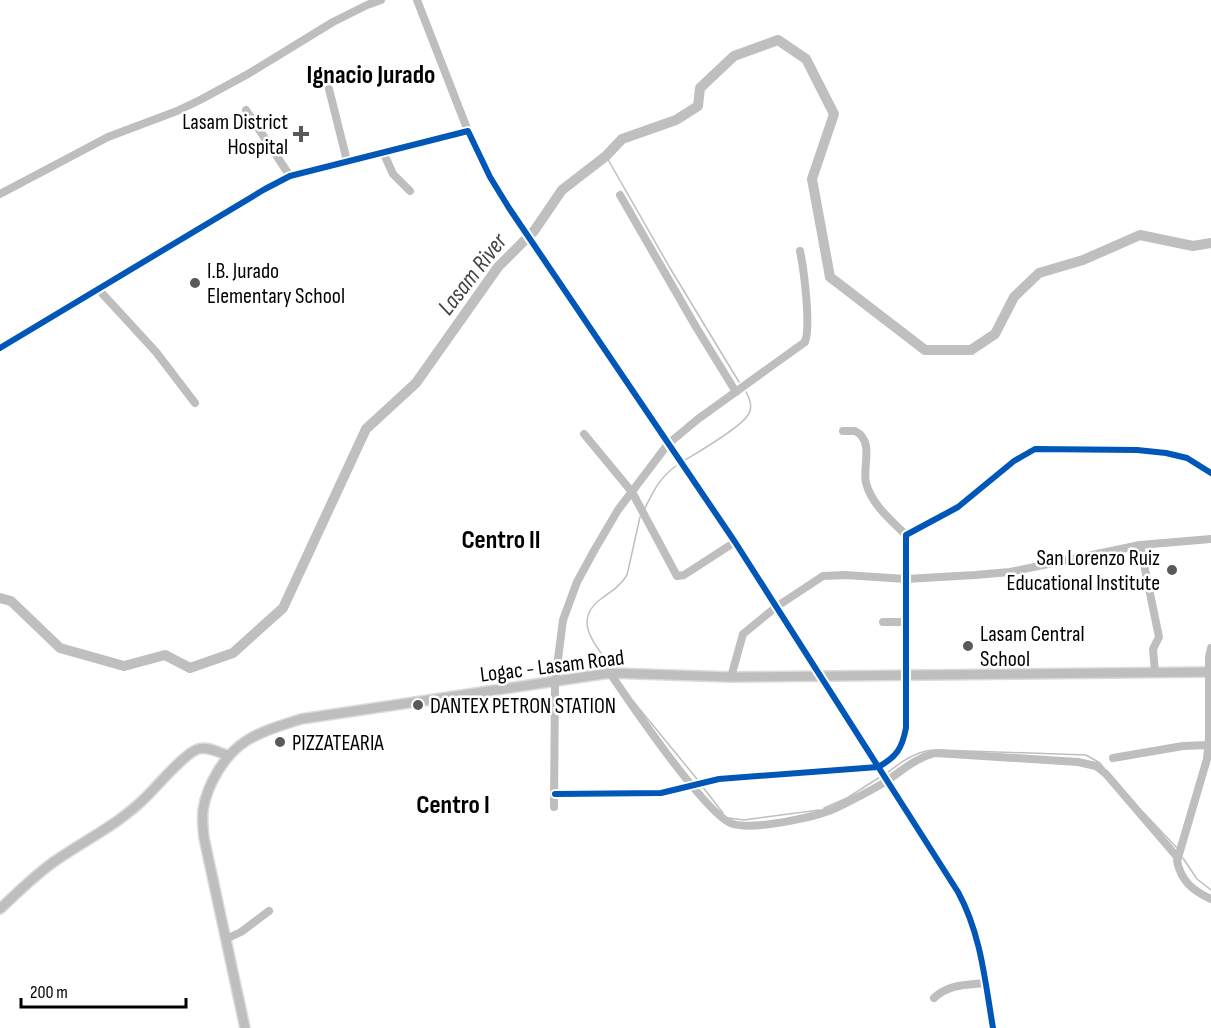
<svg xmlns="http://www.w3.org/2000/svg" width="1211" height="1028" font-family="'Sofia Sans Condensed',sans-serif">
  <rect width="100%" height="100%" fill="#fff"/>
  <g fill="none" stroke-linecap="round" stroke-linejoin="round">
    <g stroke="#bfbfbf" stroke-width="1.5">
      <path d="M606,156L670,268L739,382"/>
      <path d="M685,460C700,451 740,428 748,415C753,408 750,399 746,392"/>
      <path d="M645,508C653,492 660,477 676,466"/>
      <path d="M611,667C595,643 571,621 602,598C612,591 621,585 627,575L640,517"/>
      <path d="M633,701L697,779"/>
      <path d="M939,750L1086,755L1100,763L1104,768"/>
      <path d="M887,773C900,763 914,752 932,750"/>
      <path d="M702,786L723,813"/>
      <path d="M824,808L847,798L880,777"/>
      <path d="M1143,812L1177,848"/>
      <path d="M729,818L744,820L819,810"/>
      <path d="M1183,858L1197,879L1211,890"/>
    </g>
    <path stroke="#bfbfbf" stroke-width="10" d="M0,598L11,601L60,648L124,666L165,655L190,668L233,653L283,608L366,429L416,383L498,267L534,231L562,190L606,156L622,139L676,120L698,106L700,88L734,56L778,40L806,59L834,114L812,179L830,277L925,350H971L995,334L1014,297L1039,273L1083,260L1140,235L1193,246L1211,243"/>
    <defs>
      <g id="major">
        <path d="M0,909C18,892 35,875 55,861C87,839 121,823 148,795C159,784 185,753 198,749C208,746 220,753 229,756"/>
        <path d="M245,1028L204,838C203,829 202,819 203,810C207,785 224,755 246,741C263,730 283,725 301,719L610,673L731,677L1211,672"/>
      </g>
    </defs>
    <use href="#major" stroke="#dbdbdb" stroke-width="12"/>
    <g stroke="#bebebe" stroke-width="8">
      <path d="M417,0L468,131"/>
      <path d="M329,89L347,161"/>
      <path d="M246,110L290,176"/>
      <path d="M383,152L393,174L410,191"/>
      <path d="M0,194L108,137L177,111L200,100L248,74L333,22L367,5L381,0"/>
      <path d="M620,195L696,327L736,392"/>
      <path d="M99,290L156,352L195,403"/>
      <path d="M0,348L265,189L290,176L468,131L490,177L509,208L735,542L958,892C981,934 985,981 993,1028"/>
      <path d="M843,431H855C875,441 862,467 866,483C872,505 891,520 906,535"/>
      <path d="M584,434L632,492L677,576L684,575L735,542"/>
      <path d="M1140,545L1159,637L1153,649L1155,673"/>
      <path d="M883,622H906"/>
      <path d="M1211,648L1209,657V739L1207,759L1177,861C1181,881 1193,891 1211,899"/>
      <path d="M610,673C629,701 707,817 733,824C755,830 820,817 840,806C856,798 873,790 888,780C904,769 916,758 935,753L1078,762L1096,766L1106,774L1178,858"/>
      <path d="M731,677L743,634L776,607L823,576L845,575L906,579L975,575L1010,572L1140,545L1211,539"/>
      <path d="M1113,758L1183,746L1209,745"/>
      <path d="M555,794L661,793L719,779L878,767C897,757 902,748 906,728V535L958,507L1014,461L1035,449L1137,450L1166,453L1187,458L1211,473"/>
      <path d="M554,807L555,682L563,620L577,582L595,549L618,510L668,444L698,419L805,342C811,326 804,270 800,251"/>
      <path d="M226,939L241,932L269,911"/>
      <path d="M934,998C949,984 967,985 986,983"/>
    </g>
    <use href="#major" stroke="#bebebe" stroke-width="9"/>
    <defs>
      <g id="cycleway">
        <path d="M0,348L265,189L290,176L468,131L490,177L509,208L735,542L958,892C981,934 985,981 993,1028"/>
        <path d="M555,794L661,793L719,779L878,767C897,757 902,748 906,728V535L958,507L1014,461L1035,449L1137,450L1166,453L1187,458L1211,473"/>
      </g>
    </defs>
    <use href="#cycleway" stroke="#fff" stroke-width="10"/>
    <use href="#cycleway" stroke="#0057b8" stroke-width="6"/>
  </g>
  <g fill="#595959" stroke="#fff" stroke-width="2">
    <path d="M298 125h6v6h6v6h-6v6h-6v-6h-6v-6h6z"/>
    <circle cx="195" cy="283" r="6"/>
    <circle cx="1172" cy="570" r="6"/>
    <circle cx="968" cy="646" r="6"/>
    <circle cx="418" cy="705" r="6"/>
    <circle cx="280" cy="742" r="6"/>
  </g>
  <g text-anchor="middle" stroke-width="5" stroke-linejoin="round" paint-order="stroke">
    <g font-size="22" fill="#000" stroke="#fff" text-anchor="start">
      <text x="288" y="129" text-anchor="end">Lasam District<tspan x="288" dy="25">Hospital</tspan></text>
      <text x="207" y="278">I.B. Jurado<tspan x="207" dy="25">Elementary School</tspan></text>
      <text x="1160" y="565" text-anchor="end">San Lorenzo Ruiz<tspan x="1160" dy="25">Educational Institute</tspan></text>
      <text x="980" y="641">Lasam Central<tspan x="980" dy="25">School</tspan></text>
      <text x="430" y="713">DANTEX PETRON STATION</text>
      <text x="292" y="750">PIZZATEARIA</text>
    </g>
    <g font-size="22" fill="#000" stroke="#fff">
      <text transform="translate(552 665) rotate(-7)" y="8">Logac - Lasam Road</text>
    </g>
    <g font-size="24" font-style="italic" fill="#444" stroke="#fff">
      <text transform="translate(472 274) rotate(-52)" y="8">Lasam River</text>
    </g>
    <g font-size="26" font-weight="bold" fill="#000" stroke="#fff">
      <text x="371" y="83">Ignacio Jurado</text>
      <text x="501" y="548">Centro II</text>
      <text x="453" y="813">Centro I</text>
    </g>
  </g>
  <path d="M21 998v9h165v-9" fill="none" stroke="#000000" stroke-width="3"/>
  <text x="30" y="998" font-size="18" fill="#000000" stroke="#ffffff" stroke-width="4.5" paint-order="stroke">200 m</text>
</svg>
